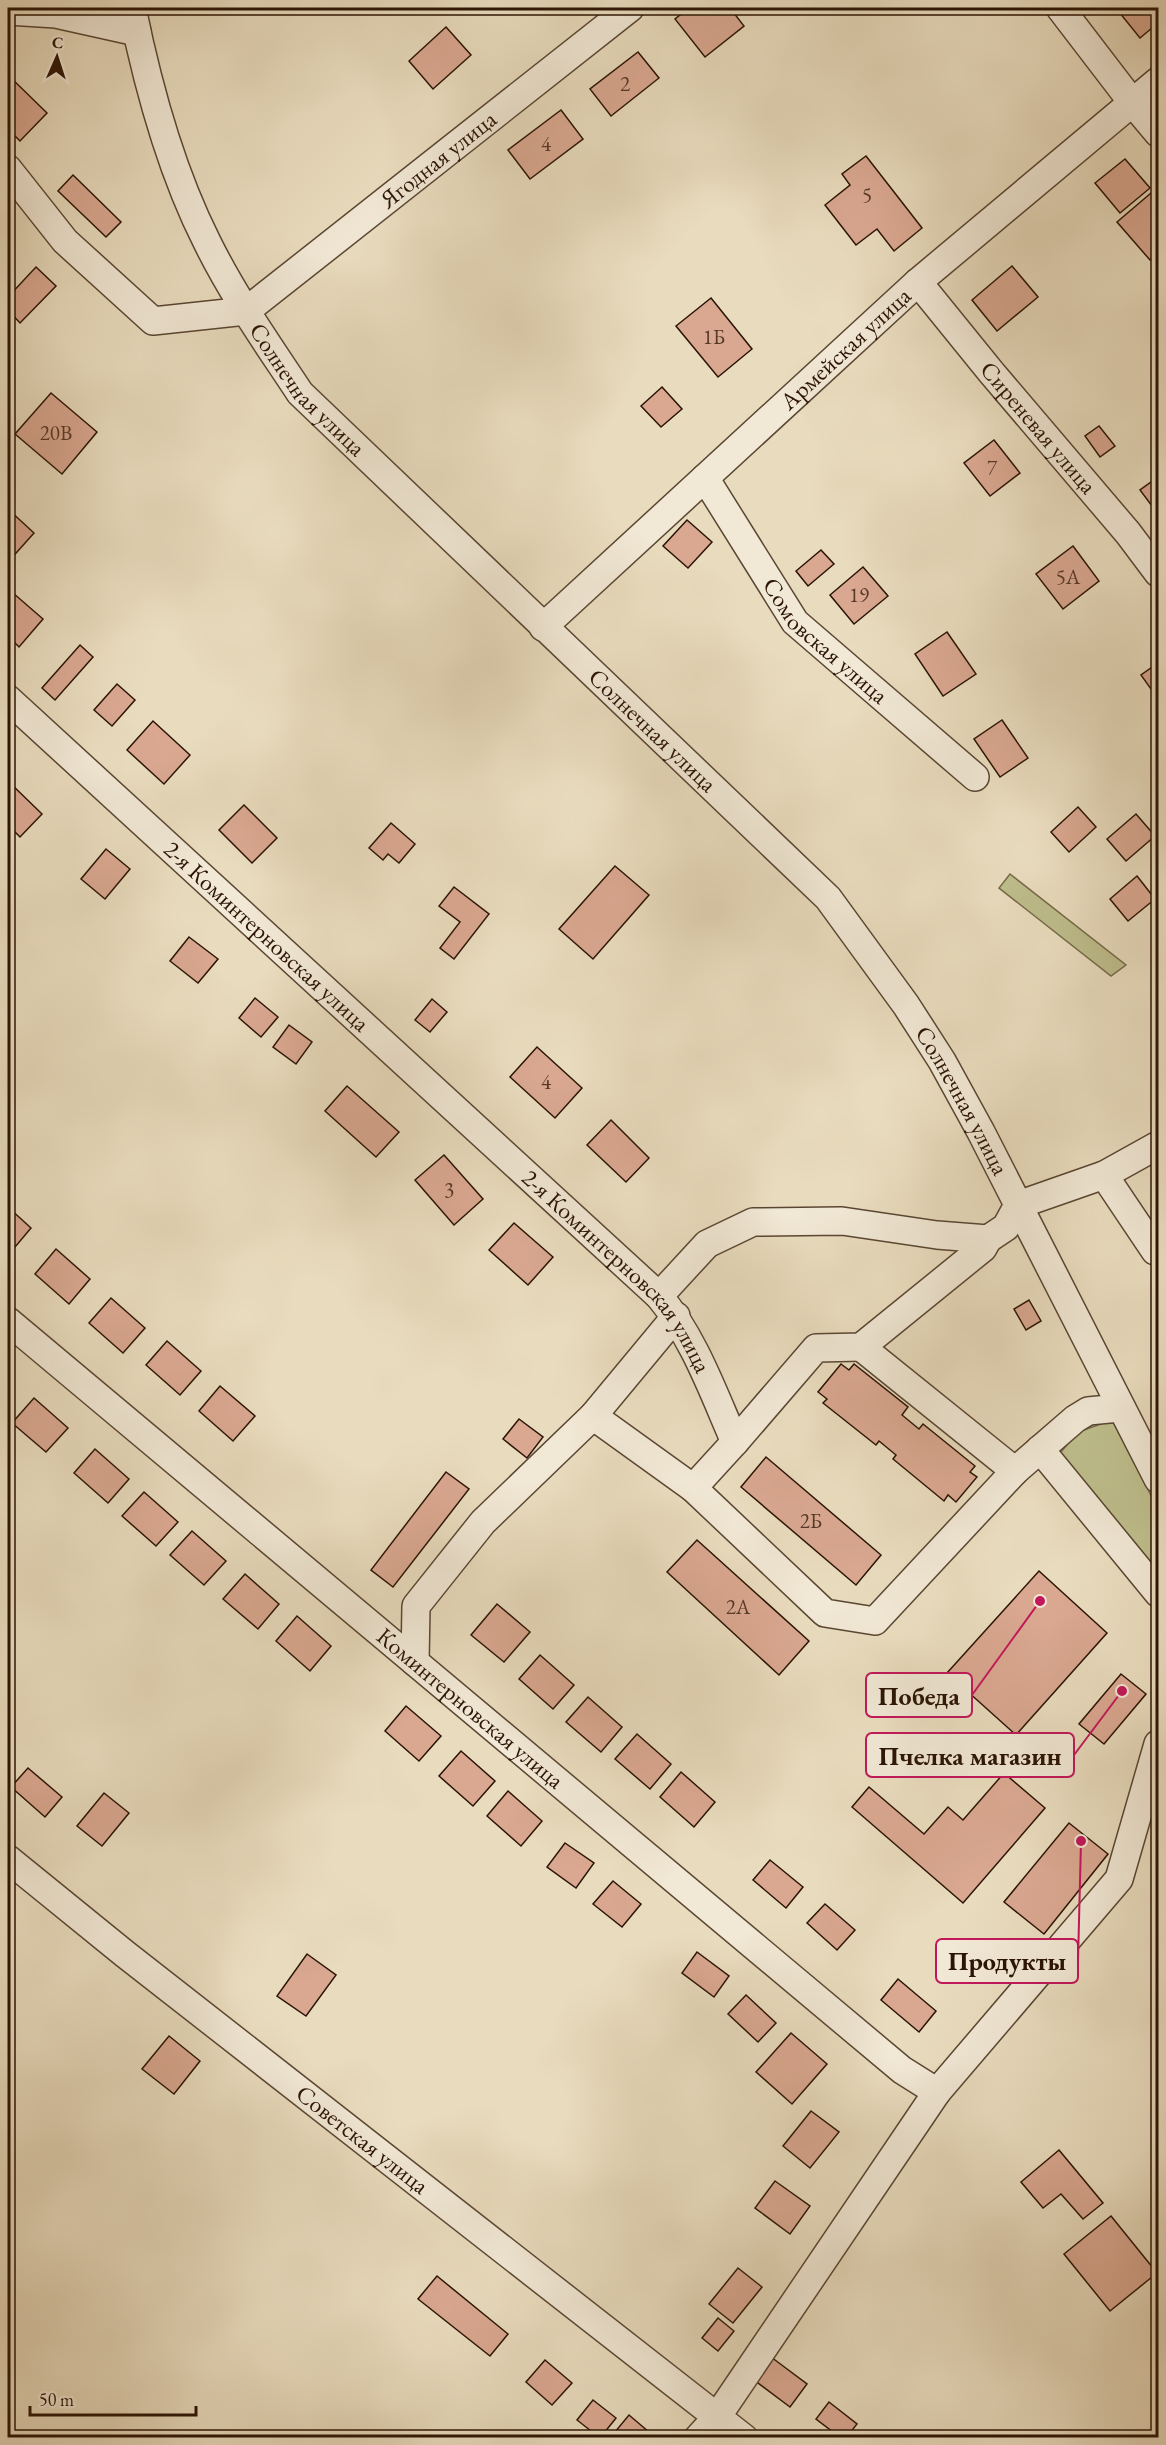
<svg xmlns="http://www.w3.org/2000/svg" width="1166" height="2445" font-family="'EB Garamond',serif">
  <rect width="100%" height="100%" fill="#e9dcbe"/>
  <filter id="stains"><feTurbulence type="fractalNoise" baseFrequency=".00333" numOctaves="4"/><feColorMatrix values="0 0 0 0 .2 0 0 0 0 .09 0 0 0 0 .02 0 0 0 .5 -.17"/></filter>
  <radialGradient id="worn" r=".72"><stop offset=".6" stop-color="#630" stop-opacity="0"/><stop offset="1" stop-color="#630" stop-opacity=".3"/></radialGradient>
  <g fill="#bebe8c" stroke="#746948" stroke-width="1.5">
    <path d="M1010,874L1126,965L1111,976L999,888Z"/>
    <path d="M1112,1420L1158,1509V1574L1060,1453L1078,1432Z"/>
  </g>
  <g fill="#daa891" stroke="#2b1405" stroke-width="1.5">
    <path d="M689,8H730L744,26L705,57L675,19Z"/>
    <path d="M1125,8H1158V23L1140,38L1119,12Z"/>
    <path d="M446,27L471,55L433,89L409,61Z"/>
    <path d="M638,52L659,78L611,116L590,89Z"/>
    <path d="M8,75L47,113L20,141L8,129Z"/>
    <path d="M561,110L583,139L530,179L508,150Z"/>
    <path d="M866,156L922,228L894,251L877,229L856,245L825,205L850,185L842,174Z"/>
    <path d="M1125,159L1150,188L1120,213L1095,183Z"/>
    <path d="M73,175L121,222L106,237L58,191Z"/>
    <path d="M1151,193L1158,201V253L1150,260L1117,222Z"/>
    <path d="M1012,266L1038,297L997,331L972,300Z"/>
    <path d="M36,267L56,286L20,323L8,310V297Z"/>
    <path d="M711,298L752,349L718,377L676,326Z"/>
    <path d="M662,387L682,409L661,427L641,406Z"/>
    <path d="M51,393L97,432L62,474L15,434Z"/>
    <path d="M1099,426L1115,446L1100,457L1085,436Z"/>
    <path d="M994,440L1020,473L990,496L964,463Z"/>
    <path d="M1158,477V514L1140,490Z"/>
    <path d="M8,509L34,533L8,562Z"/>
    <path d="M687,520L712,542L688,568L663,546Z"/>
    <path d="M1073,546L1099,581L1063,609L1036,574Z"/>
    <path d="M821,550L834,564L808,586L796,571Z"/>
    <path d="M863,567L888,596L854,624L830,595Z"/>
    <path d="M13,593L43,619L19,647L8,636V599Z"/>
    <path d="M947,632L976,674L943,696L915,654Z"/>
    <path d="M80,645L93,657L55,700L42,688Z"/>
    <path d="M1158,663V699L1141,675Z"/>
    <path d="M117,684L135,700L112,726L94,710Z"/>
    <path d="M1002,720L1028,758L1000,777L974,739Z"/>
    <path d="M153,721L190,755L164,784L127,750Z"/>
    <path d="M8,781L42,814L20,837L8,825Z"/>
    <path d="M244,805L277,838L252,863L219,830Z"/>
    <path d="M1078,807L1096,827L1069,852L1051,832Z"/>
    <path d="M1136,814L1155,836L1126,861L1107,839Z"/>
    <path d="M391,823L415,844L399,863L388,854L383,860L369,848Z"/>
    <path d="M106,849L130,869L105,899L81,879Z"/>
    <path d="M615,866L649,895L593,959L559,929Z"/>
    <path d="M1137,876L1155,899L1128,921L1110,899Z"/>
    <path d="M454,887L489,914L454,959L440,948L460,922L439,906Z"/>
    <path d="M189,937L218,959L198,983L170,961Z"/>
    <path d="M255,998L278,1017L261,1037L239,1018Z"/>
    <path d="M432,999L447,1012L430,1032L415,1020Z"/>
    <path d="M289,1025L312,1042L296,1064L273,1047Z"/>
    <path d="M537,1047L582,1088L555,1118L510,1077Z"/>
    <path d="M347,1086L399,1132L376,1157L325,1111Z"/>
    <path d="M611,1120L649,1158L626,1182L587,1145Z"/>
    <path d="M444,1155L483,1199L454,1225L415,1180Z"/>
    <path d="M8,1207L31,1228L10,1253L8,1251Z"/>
    <path d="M514,1223L553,1257L528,1285L489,1250Z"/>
    <path d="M56,1249L90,1279L69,1304L35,1274Z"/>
    <path d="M111,1298L145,1328L123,1353L89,1323Z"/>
    <path d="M1029,1300L1041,1321L1026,1330L1014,1309Z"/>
    <path d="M167,1341L201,1371L180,1395L146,1365Z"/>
    <path d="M841,1364L849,1370L854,1364L908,1407L902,1415L919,1429L923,1424L975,1466L970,1472L977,1477L956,1502L948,1495L944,1501L893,1459L896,1455L879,1441L876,1445L823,1403L827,1399L818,1392Z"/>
    <path d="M220,1386L255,1416L233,1441L199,1411Z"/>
    <path d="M34,1398L68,1428L46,1452L12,1423Z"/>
    <path d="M519,1419L543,1437L527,1458L503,1439Z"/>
    <path d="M95,1449L129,1479L108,1503L74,1473Z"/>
    <path d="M766,1457L881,1555L856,1585L741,1487Z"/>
    <path d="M446,1472L469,1489L393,1587L371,1570Z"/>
    <path d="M144,1492L178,1522L156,1546L122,1516Z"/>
    <path d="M192,1531L226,1561L204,1585L170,1555Z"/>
    <path d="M697,1540L809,1641L779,1675L667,1572Z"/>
    <path d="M1039,1571L1107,1633L1016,1735L947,1673Z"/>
    <path d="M245,1574L279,1604L258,1629L223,1599Z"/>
    <path d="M497,1604L530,1632L504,1662L471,1635Z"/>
    <path d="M297,1616L331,1646L310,1671L276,1641Z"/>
    <path d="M540,1655L574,1685L553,1709L519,1679Z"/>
    <path d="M1121,1674L1146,1694L1104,1744L1079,1724Z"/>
    <path d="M588,1697L622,1727L601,1752L566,1722Z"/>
    <path d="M406,1706L441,1736L419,1761L385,1731Z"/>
    <path d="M637,1734L671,1764L650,1789L615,1759Z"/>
    <path d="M461,1751L495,1781L473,1806L439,1776Z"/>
    <path d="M28,1768L62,1797L45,1817L11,1787Z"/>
    <path d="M681,1772L715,1802L694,1827L660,1797Z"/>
    <path d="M1004,1773L1045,1808L963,1903L852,1807L869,1787L924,1834L948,1807L963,1820Z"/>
    <path d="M508,1791L542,1821L521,1846L487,1816Z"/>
    <path d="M104,1793L129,1813L102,1846L77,1826Z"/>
    <path d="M1069,1823L1108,1854L1044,1934L1004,1902Z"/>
    <path d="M565,1843L594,1863L576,1888L547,1867Z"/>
    <path d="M770,1860L803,1887L786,1908L753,1880Z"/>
    <path d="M613,1881L641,1904L622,1927L593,1904Z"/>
    <path d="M825,1904L855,1930L837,1950L807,1923Z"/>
    <path d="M697,1952L729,1976L714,1997L682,1973Z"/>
    <path d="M307,1954L336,1975L306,2016L277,1996Z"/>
    <path d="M898,1979L936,2011L919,2032L881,2000Z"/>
    <path d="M746,1995L776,2023L758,2042L728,2014Z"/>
    <path d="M791,2033L827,2064L792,2104L756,2072Z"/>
    <path d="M169,2036L200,2061L174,2094L142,2069Z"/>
    <path d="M811,2111L839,2132L810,2168L783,2146Z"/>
    <path d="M1059,2150L1103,2203L1083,2219L1061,2194L1043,2208L1021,2182Z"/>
    <path d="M775,2181L810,2206L790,2234L755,2208Z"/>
    <path d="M1111,2216L1157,2273L1110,2311L1064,2254Z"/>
    <path d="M738,2268L762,2287L733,2323L709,2304Z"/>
    <path d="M437,2276L508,2334L490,2356L418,2299Z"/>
    <path d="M718,2318L734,2331L718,2351L702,2338Z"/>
    <path d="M771,2357L807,2384L790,2407L754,2380Z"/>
    <path d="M545,2360L572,2383L552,2405L526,2382Z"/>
    <path d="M593,2400L616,2418L600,2438L577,2420Z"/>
    <path d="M829,2402L857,2424L846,2438H841L816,2419Z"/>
    <path d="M629,2415L656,2438H610Z"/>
  </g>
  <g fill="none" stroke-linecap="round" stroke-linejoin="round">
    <defs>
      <g id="minor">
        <path id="s1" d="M132,8C148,87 170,169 207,242C233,295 267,343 300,393L828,898L906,1005L942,1061L981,1132L1158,1479"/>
        <path d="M1060,8L1132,102L1158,133"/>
        <path d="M8,11L56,14L137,32"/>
        <path id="s2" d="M8,169L65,241L153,321L246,311L630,8"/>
        <path id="s3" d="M918,282L991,372L1128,533L1158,573"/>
        <path id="s4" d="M705,478L795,622L975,777"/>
        <path id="s5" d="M543,627L918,282L1158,81"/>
        <path id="s6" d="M8,699L659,1296C694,1338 713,1392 735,1442L693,1488L825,1613L875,1621L1015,1471L1075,1419L1088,1411L1120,1408"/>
        <path d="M1104,1175L1155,1251"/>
        <path d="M659,1296L707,1244L753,1222L842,1221L937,1235L988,1239L1006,1227L1018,1205L1104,1175L1158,1145"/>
        <path id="s7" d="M8,1321L902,2070L937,2092"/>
        <path d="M861,1347L1015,1471"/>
        <path d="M593,1416L693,1488"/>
        <path d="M735,1442L816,1348L861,1347L983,1248L988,1239"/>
        <path d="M1040,1449L1158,1593"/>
        <path d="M415,1662L416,1606L483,1522L593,1416L676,1316"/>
        <path id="s8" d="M8,1859L125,1954L744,2438"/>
        <path d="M698,2438L717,2417L937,2092L1119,1879L1158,1744"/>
      </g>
    </defs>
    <use href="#minor" stroke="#5a4633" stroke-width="30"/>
    <use href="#minor" stroke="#f1e8d5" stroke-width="27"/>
  </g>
  <g text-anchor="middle" stroke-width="6" stroke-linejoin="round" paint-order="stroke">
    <g font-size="21" fill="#573928">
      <text x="625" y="91">2</text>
      <text x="546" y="151">4</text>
      <text x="867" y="202">5</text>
      <text x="714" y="344">1Б</text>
      <text x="56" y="440">20В</text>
      <text x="992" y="475">7</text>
      <text x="1068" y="584">5А</text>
      <text x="859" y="602">19</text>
      <text x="546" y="1089">4</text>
      <text x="449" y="1197">3</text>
      <text x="811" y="1528">2Б</text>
      <text x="738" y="1614">2А</text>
    </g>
    <g font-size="24" fill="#2b1405" stroke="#f1e8d5">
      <text dy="8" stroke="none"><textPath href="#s2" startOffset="549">Ягодная улица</textPath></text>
      <text dy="8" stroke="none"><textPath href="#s5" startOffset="411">Армейская улица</textPath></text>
      <text dy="8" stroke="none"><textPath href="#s1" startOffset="426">Солнечная улица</textPath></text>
      <text dy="8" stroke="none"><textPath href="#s3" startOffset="189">Сиреневая улица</textPath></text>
      <text dy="8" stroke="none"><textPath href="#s4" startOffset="204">Сомовская улица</textPath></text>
      <text dy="8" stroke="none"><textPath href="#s1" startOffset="912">Солнечная улица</textPath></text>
      <text dy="8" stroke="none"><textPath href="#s6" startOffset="351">2-я Коминтерновская улица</textPath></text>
      <text dy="8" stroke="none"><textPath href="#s1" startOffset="1398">Солнечная улица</textPath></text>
      <text dy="8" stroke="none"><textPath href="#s6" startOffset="837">2-я Коминтерновская улица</textPath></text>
      <text dy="8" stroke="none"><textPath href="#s7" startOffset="603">Коминтерновская улица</textPath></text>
      <text dy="8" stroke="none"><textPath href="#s8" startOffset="452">Советская улица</textPath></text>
    </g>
  </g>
  <path fill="none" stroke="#c2185b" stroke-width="2" d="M1040 1601L972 1695M1122 1691L1074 1755M1081 1841L1078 1961"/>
  <g fill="#c2185b" stroke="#f1e8d5" stroke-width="2">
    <circle cx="1040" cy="1601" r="6"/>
    <circle cx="1122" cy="1691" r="6"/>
    <circle cx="1081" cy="1841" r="6"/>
  </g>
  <g fill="#f1e8d5" stroke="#c2185b" stroke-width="2">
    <rect x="866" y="1673" width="106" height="44" rx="6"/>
    <rect x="866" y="1733" width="208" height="44" rx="6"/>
    <rect x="936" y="1939" width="142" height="44" rx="6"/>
  </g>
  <g font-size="26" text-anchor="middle" font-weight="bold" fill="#2b1405">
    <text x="919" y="1705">Победа</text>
    <text x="970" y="1765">Пчелка магазин</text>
    <text x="1007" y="1970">Продукты</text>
  </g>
  <rect width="1166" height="2445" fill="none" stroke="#e9dcbe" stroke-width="30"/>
  <rect x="9" y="9" width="1148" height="2427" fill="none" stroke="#2b1405" stroke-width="3"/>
  <rect x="15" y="15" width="1136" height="2415" fill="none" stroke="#2b1405" stroke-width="1.5"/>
  <g transform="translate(57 57) rotate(3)" stroke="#f1e8d5" stroke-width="4.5" paint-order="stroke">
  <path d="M0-4.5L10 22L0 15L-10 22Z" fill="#2b1405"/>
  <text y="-9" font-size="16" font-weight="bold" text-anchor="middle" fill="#2b1405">С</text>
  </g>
  <path d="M30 2406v9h166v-9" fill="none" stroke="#2b1405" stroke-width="3"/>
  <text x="39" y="2406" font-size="18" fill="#2b1405" stroke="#f1e8d5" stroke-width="4.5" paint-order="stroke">50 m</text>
  <rect width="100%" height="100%" filter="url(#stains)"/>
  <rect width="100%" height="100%" fill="url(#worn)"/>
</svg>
